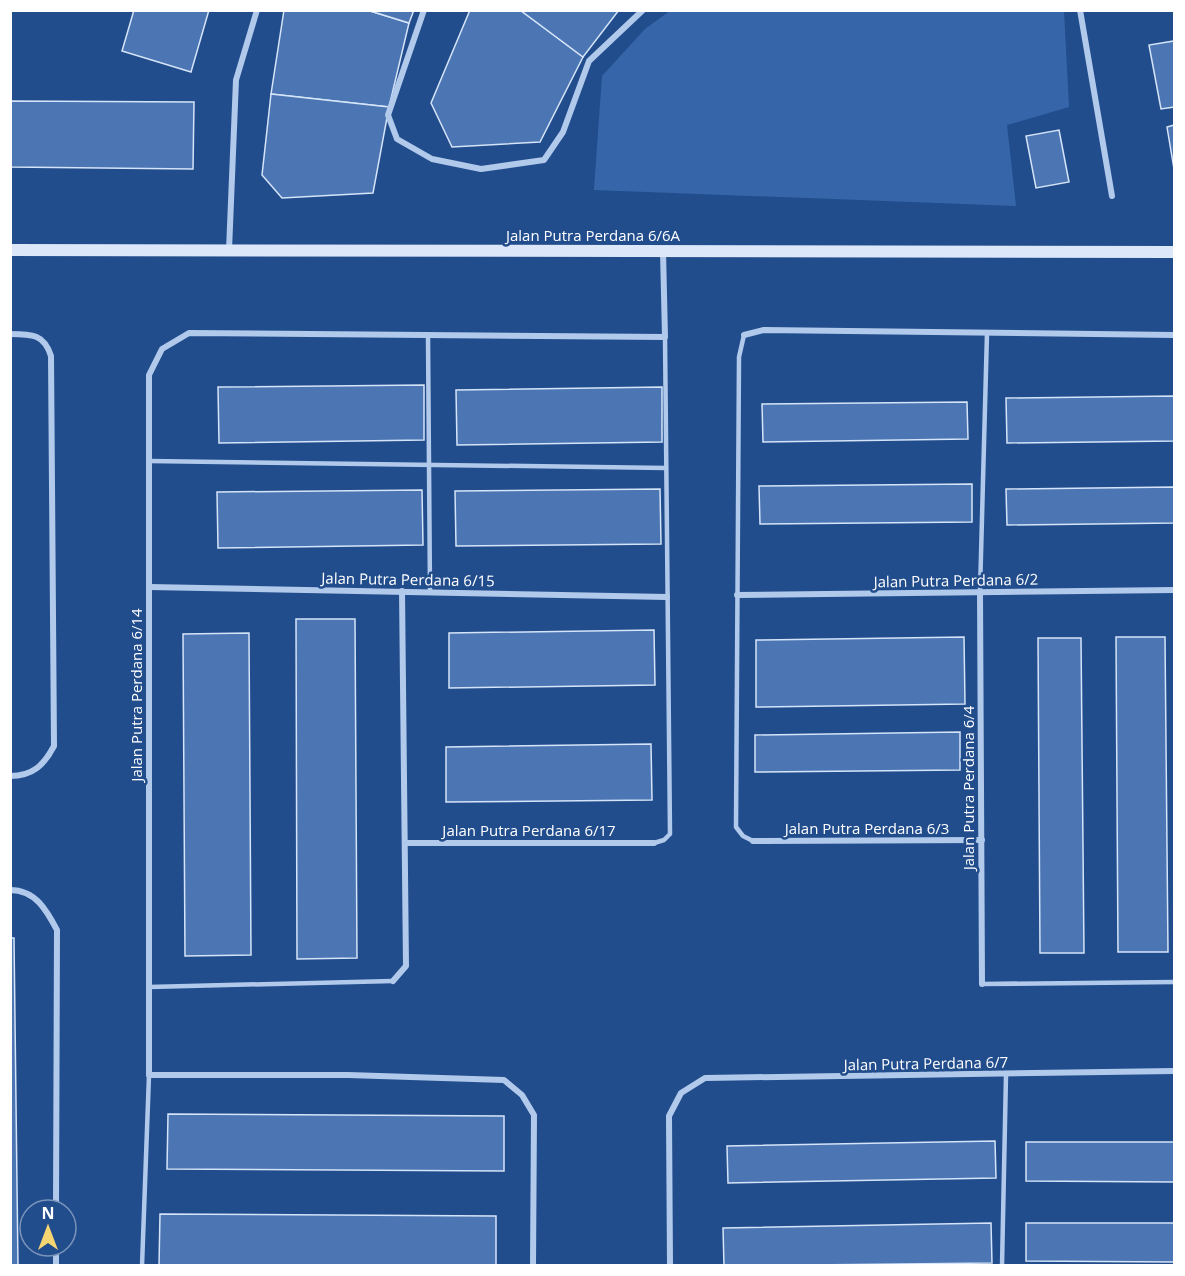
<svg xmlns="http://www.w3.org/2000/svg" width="1185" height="1276" font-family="'Open Sans',sans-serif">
  <rect width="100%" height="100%" fill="#224d8c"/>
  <path fill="#3666a9" d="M671,10L1064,11L1069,107L1007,125L1016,206L594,190L602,76L645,29Z"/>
  <g fill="#4b76b3" stroke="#d5e4f8" stroke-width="1.5">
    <path d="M134,10H209L191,72L122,51Z"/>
    <path d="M284,10H367L409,23L389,107L271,94Z"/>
    <path d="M367,10H414L409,23Z"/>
    <path d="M470,10H520L583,57L540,142L452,147L431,103Z"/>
    <path d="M520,10H619L583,57Z"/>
    <path d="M1174,41V107L1161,109L1149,45Z"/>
    <path d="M271,94L389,107L373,193L282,198L262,175Z"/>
    <path d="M10,101L194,102L193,169L10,167Z"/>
    <path d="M1174,125V169L1167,127Z"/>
    <path d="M1059,130L1069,182L1036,188L1026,136Z"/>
    <path d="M424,385V440L219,443L218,387Z"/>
    <path d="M662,387V442L457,445L456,390Z"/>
    <path d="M1174,396V441L1007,443L1006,398Z"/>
    <path d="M967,402L968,439L763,442L762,404Z"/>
    <path d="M972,484V522L760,524L759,486Z"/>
    <path d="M1174,487V523L1007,525L1006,489Z"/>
    <path d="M660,489L661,544L456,546L455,491Z"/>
    <path d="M422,490L423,545L218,548L217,492Z"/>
    <path d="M296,619H355L357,958L297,959Z"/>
    <path d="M654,630L655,685L449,688V633Z"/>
    <path d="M249,633L251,955L185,956L183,634Z"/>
    <path d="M964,637L965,704L756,707V640Z"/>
    <path d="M1116,637H1165L1168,952H1118Z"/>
    <path d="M1038,638H1081L1084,953H1040Z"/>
    <path d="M960,732V770L755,772V735Z"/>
    <path d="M651,744L652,800L446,802V747Z"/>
    <path d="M10,938H14L18,1266H10Z"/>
    <path d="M168,1114L504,1116V1171L167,1169Z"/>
    <path d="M995,1141L996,1178L728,1183L727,1146Z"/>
    <path d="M1026,1142H1174V1182L1026,1181Z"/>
    <path d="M160,1214L496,1216V1266H159Z"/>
    <path d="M991,1223L992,1263L724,1266L723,1228Z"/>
    <path d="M1026,1223H1174V1262L1026,1261Z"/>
  </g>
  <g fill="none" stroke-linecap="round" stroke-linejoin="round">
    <g stroke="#b1c9eb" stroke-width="4.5">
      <path d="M744,335L739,357L736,827L743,836L753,841"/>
      <path d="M428,336L430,592"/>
      <path d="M149,461L666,468"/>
      <path d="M980,592L987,333"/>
      <path d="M654,843L664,840L670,834L665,337"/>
      <path d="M982,984L1174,982"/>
      <path d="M149,987L393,981"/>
      <path d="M142,1266L149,1075"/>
      <path d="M1002,1266L1006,1075"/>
    </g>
    <g stroke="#b1c9eb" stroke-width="6">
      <path d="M424,10L388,115L397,139L432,159L481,169L544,160L563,132L589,61L643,10"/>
      <path d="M1080,10L1112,196"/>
      <path d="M229,250L236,80L257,10"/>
      <path d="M10,334C32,334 44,334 51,356L54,746C44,765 33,776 10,776"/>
      <path d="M744,335L764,330L1174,335"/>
      <path d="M149,587L667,597"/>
      <path d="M980,592L982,984"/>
      <path d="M737,595L1174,590"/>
      <path d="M753,841L982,840"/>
      <path d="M405,843H654"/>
      <path d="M10,890C36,890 47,911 57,930L56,1210"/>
      <path d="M393,981L406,966L402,591"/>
      <path d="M56,1266V1246"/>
      <path d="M533,1266L534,1115L522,1095L504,1080L348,1075H149V375L162,349L189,333L665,337L663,251"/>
      <path d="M670,1266L669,1116L681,1093L705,1078L1174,1071"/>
    </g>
    <path stroke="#dce7f9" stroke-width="12" d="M10,250L1174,252"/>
  </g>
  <g text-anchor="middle" stroke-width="5" stroke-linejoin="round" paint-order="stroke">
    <g font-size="15" fill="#fff" stroke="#224d8c">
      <text x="593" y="241">Jalan Putra Perdana 6/6A</text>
      <text transform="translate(408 580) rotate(1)" y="5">Jalan Putra Perdana 6/15</text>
      <text transform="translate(956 581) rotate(-1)" y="5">Jalan Putra Perdana 6/2</text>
      <text transform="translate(137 695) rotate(-90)" y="5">Jalan Putra Perdana 6/14</text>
      <text transform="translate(969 788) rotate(-90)" y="5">Jalan Putra Perdana 6/4</text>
      <text x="867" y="834">Jalan Putra Perdana 6/3</text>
      <text x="529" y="836">Jalan Putra Perdana 6/17</text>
      <text transform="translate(926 1064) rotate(-1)" y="5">Jalan Putra Perdana 6/7</text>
    </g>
  </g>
  <rect width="1185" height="1276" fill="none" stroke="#ffffff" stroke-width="24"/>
  <g transform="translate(48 1228)"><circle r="28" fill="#224d8c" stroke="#7a94ba" stroke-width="1.5"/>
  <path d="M0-4.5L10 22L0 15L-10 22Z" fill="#f7d573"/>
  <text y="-9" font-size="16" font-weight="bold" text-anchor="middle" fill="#ffffff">N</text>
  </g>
</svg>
